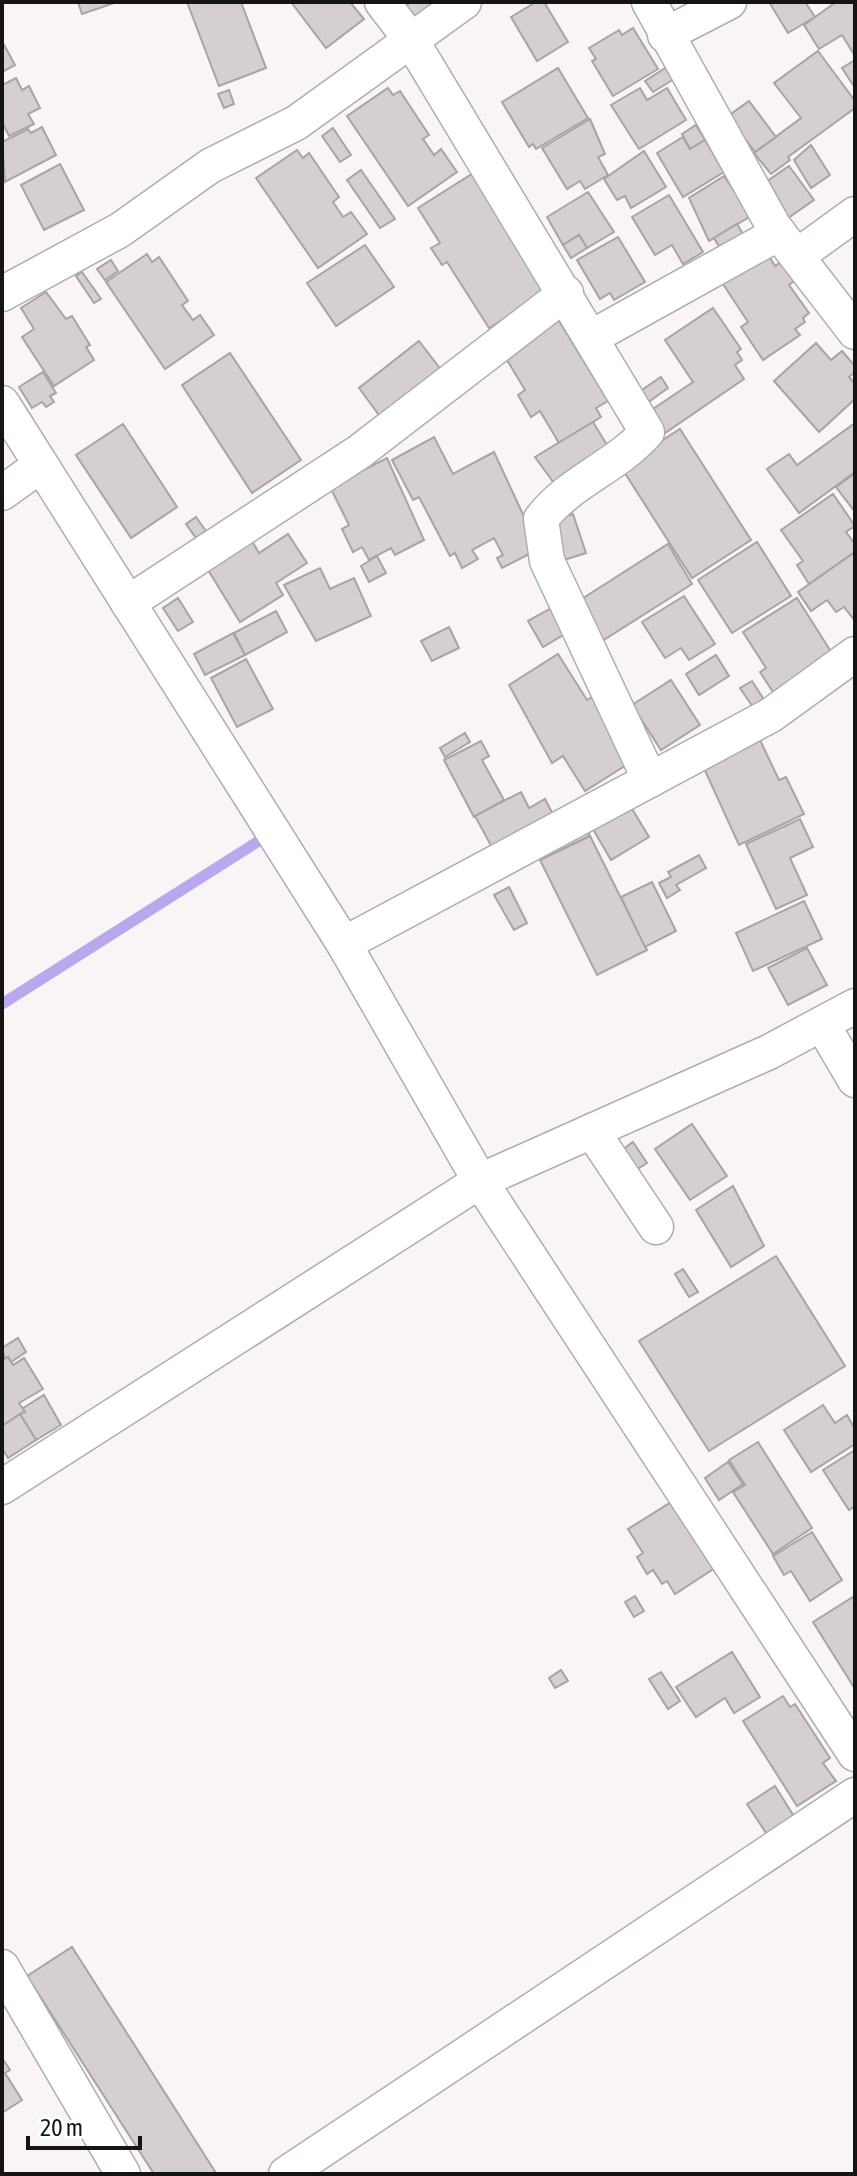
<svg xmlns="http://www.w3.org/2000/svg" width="857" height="2176" font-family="'Asap Condensed',sans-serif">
  <rect width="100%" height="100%" fill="#f9f4f6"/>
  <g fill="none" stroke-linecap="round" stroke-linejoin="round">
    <path stroke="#baa7ed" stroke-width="11" d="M2,1004L265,837"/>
  </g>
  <g fill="#d5cfd0" stroke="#a8a3a4" stroke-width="2">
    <path d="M78,2H117L82,14Z"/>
    <path d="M187,2H241L266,68L219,86Z"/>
    <path d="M291,2H350L364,19L326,48Z"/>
    <path d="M411,2H444L416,22L405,6Z"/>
    <path d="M536,2H544L568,42L537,61L511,17Z"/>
    <path d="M769,2H805L815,17L788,33Z"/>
    <path d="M836,2H855V56L842,35L819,49L804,25Z"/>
    <path d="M633,28L658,69L613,96L592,61L596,59L589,48L619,30L622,35Z"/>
    <path d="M2,41L15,65L2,72Z"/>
    <path d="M818,51L855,101V108L788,157L790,160L771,174L754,153L801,118L774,83Z"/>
    <path d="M855,60V88L842,68Z"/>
    <path d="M667,67L674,79L653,92L645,81Z"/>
    <path d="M558,68L588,118L536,149L533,144L529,147L502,102Z"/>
    <path d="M16,78L22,90L29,86L40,108L28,114L34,124L9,136L2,122V85Z"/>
    <path d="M388,88L393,95L400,91L429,135L423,139L434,155L441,149L457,172L408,206L347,116Z"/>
    <path d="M640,88L647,100L667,88L686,120L639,149L611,105Z"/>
    <path d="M229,90L234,104L224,108L218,94Z"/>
    <path d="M749,101L776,137L755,152L728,116Z"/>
    <path d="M590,119L605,154L598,157L608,175L585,189L580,181L567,189L542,148Z"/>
    <path d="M696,125L705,140L690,149L682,134Z"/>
    <path d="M42,127L56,155L5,182L2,142L28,129L31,133Z"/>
    <path d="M333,128L351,155L340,162L322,136Z"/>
    <path d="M683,137L690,149L705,140L724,172L683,197L657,153Z"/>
    <path d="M811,145L830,175L811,188L794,160Z"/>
    <path d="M297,150L303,158L309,153L339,197L333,202L343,217L351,212L367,234L318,268L256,178Z"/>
    <path d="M644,151L666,187L631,208L625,196L617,200L604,179Z"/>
    <path d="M60,164L84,210L44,230L21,185Z"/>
    <path d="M789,166L814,200L788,218L763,184Z"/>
    <path d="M361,170L395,219L380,228L347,180Z"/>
    <path d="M475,172L542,283L538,298L489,328L447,262L442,265L431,248L440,243L418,208Z"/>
    <path d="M724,176L751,216L709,241L689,198Z"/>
    <path d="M588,192L614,232L587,248L579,235L563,245L547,217Z"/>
    <path d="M669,195L703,252L683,264L672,245L655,255L632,217Z"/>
    <path d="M737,224L743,234L720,248L714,238Z"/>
    <path d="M579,235L587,248L571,258L563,245Z"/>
    <path d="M618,237L645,282L614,300L610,293L600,299L577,260Z"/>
    <path d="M365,245L394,287L336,326L307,283Z"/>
    <path d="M767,253L775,266L785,259L798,278L789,285L809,313L803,318L805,322L795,329L800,335L763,360L741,327L748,322L723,284Z"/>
    <path d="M147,254L152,262L159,257L188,301L182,305L193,320L200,315L214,335L165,369L106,282Z"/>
    <path d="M111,260L118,271L105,280L97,269Z"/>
    <path d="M82,272L101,299L94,303L76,276Z"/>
    <path d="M46,292L66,319L72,316L90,345L86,347L94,360L54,386L22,337L34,329L21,308Z"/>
    <path d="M713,308L741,349L737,352L742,360L735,365L744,379L665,433L650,411L693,382L665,340Z"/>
    <path d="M559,321L608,401L596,408L601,417L559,443L540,411L531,417L518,395L525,390L504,355Z"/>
    <path d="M419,341L442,371L379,415L359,388Z"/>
    <path d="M816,343L831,360L842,351L855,366V372L849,377L855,384V399L819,432L774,381Z"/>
    <path d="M230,353L301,460L252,493L182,385Z"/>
    <path d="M43,372L56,393L50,396L54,402L46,407L42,402L32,408L19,387Z"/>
    <path d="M661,377L668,388L647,403L639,392Z"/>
    <path d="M593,422L610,450L556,486L535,457Z"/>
    <path d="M855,423V472L799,513L767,469L789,454L797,465Z"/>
    <path d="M123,424L177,507L131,538L76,455Z"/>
    <path d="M680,429L751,540L692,578L621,467Z"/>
    <path d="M434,437L453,474L494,452L539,549L502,568L497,558L503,555L494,538L472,550L478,559L462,568L455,553L450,556L419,497L413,500L392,460Z"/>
    <path d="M387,458L424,540L395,555L391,548L369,560L362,547L353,552L342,529L349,525L330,487Z"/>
    <path d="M855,473V512L836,487Z"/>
    <path d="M833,494L855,526L846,532L855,544V552L809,584L797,565L803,561L781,530Z"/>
    <path d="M573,514L586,553L564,560L551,521Z"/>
    <path d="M196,517L206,531L196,538L186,524Z"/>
    <path d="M288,534L307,563L276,583L283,595L240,622L205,565L249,536L259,553Z"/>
    <path d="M757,542L791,596L732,633L698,580Z"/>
    <path d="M668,544L692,584L602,641L577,602Z"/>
    <path d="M855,552V621L844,607L836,612L827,600L811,611L798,592Z"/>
    <path d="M377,556L386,573L369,582L361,566Z"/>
    <path d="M320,568L330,589L354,578L371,616L316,641L284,585Z"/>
    <path d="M684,596L715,644L689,660L681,648L665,658L642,622Z"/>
    <path d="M178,598L193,622L178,631L163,608Z"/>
    <path d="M797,598L835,658L773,692L760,672L766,668L743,632Z"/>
    <path d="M555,606L570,631L543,647L528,621Z"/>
    <path d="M276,611L287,632L245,655L234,633Z"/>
    <path d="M449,627L459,648L432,661L421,641Z"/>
    <path d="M233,633L245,655L205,675L194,654Z"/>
    <path d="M558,654L587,700L592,697L628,752V764L585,791L563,756L552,763L509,685Z"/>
    <path d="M716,655L729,676L699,695L686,674Z"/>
    <path d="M246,659L273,709L237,727L211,678Z"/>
    <path d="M671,680L700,725L661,750L632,705Z"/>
    <path d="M752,681L766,703L755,710L740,688Z"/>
    <path d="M465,733L470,742L445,757L440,748Z"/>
    <path d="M759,738L779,780L786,777L804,814L739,845L702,764Z"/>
    <path d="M481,741L489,756L482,760L504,800L474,817L444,760Z"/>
    <path d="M521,792L529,808L545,799L556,820L495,853L475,816Z"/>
    <path d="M628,802L649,837L611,860L590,824Z"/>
    <path d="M800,819L813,847L790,858L807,895L776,909L746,844Z"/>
    <path d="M587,829L590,836L541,860L538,853Z"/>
    <path d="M590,836L647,950L597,975L540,860Z"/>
    <path d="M699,855L706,868L676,885L680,890L667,898L659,883L671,877L668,872Z"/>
    <path d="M652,882L676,931L645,947L621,897Z"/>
    <path d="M509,887L527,923L514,930L494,895Z"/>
    <path d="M804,901L822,939L753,971L736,933Z"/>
    <path d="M807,948L827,985L788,1005L768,968Z"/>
    <path d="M692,1124L727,1176L690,1200L655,1149Z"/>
    <path d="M633,1142L647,1163L636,1170L622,1150Z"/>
    <path d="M733,1186L764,1246L731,1267L696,1210Z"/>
    <path d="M776,1256L845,1366L709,1451L639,1341Z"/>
    <path d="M683,1269L698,1292L689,1297L675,1274Z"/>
    <path d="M18,1338L26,1352L11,1362L8,1357L5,1359L2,1348Z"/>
    <path d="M8,1357L13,1365L24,1358L43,1389L19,1403L25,1412L2,1426V1361Z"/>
    <path d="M44,1395L61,1425L36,1440L20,1414L25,1412L23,1408Z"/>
    <path d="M823,1405L835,1423L847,1415L855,1429V1444L811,1472L784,1430Z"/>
    <path d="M20,1414L36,1440L8,1458L2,1448V1426Z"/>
    <path d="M758,1442L812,1528L773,1554L733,1492L745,1485L729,1460Z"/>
    <path d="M855,1450V1506L849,1510L823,1470Z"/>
    <path d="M728,1462L743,1484L719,1500L705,1478Z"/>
    <path d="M673,1501L715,1568L675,1594L667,1581L662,1584L653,1570L647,1574L637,1557L643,1553L628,1529Z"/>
    <path d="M812,1532L842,1580L810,1601L791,1571L784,1575L773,1556Z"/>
    <path d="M635,1596L644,1611L634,1617L625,1602Z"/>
    <path d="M853,1597L855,1601V1689L813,1622Z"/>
    <path d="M732,1652L760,1697L734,1713L725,1698L696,1717L676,1687Z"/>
    <path d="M561,1670L568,1681L555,1688L549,1678Z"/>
    <path d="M661,1672L680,1701L668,1709L649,1679Z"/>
    <path d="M783,1696L790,1707L795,1704L830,1758L823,1763L836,1781L797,1806L743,1721Z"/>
    <path d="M775,1786L795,1818L768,1836L747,1804Z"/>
    <path d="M72,1947L216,2173L154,2174L27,1976Z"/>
    <path d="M2,2058L10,2070L5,2073L22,2100L2,2113Z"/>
  </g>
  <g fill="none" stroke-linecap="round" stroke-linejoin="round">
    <defs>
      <g id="street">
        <path d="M382,2L411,40L647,432C616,467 569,482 541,519L547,561L650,780"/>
        <path d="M649,2L774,227L855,332"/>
        <path d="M665,35L729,2"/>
        <path d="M797,256L855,214"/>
        <path d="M2,294L120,230L210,166L296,123L464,2"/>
        <path d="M592,337L779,233"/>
        <path d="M2,403L344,944L480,1181L855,1754"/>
        <path d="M2,493L41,465"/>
        <path d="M128,603L359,452L566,293"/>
        <path d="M344,944L771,715L855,654"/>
        <path d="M822,1024L855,1080"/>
        <path d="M592,1131L656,1227"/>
        <path d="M2,1487L480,1181L769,1052L855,1006"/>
        <path d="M2,1967L123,2174"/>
        <path d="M286,2174L855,1795"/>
      </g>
    </defs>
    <use href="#street" stroke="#b1acaf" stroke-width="37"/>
    <use href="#street" stroke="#fff" stroke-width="34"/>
  </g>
  <rect width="857" height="2176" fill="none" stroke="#151314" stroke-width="8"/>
  <path d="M28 2136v12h112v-12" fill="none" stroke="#151314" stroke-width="4"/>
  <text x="40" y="2136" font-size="24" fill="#151314" stroke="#ffffff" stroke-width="6" paint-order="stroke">20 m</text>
</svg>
